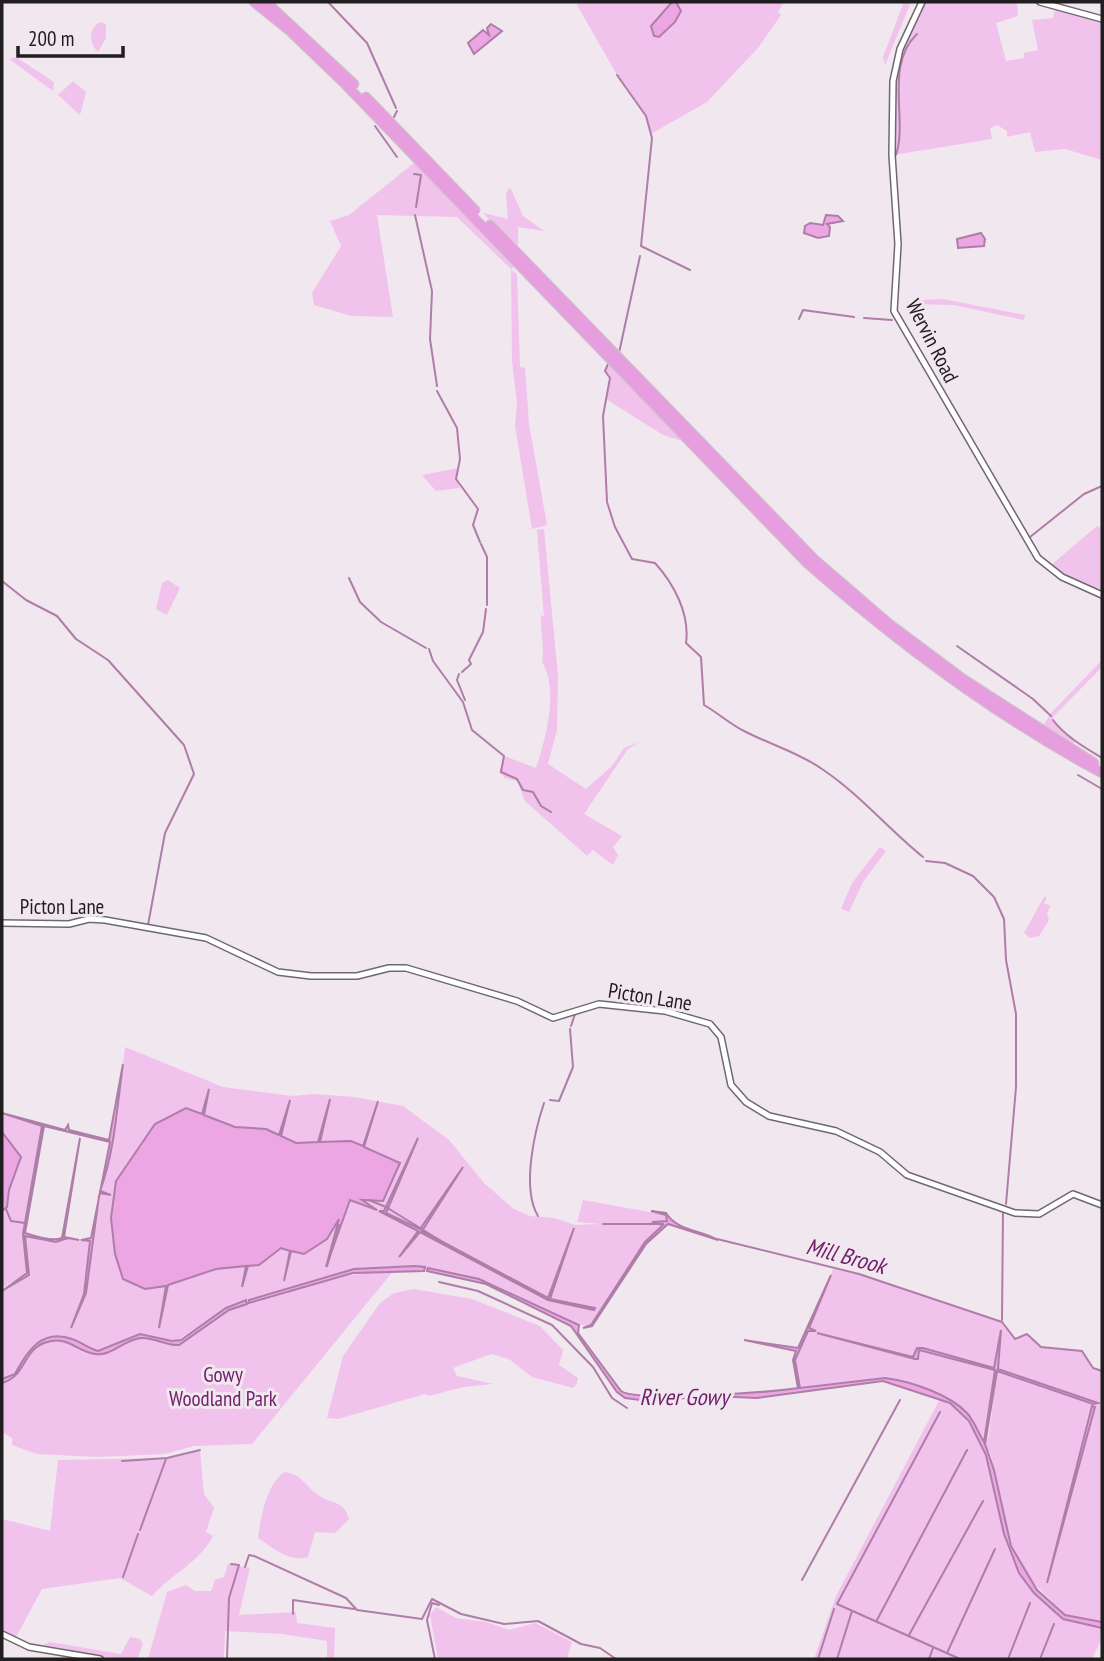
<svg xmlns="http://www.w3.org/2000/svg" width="1104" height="1661" font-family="'PT Sans Narrow',sans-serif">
  <rect width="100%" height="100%" fill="#f1e7ef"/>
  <g fill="#f1c2ec" fill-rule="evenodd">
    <path d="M581,2H784L778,12L781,15L758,48L707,102L651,134L646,116L617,75L577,5Z"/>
    <path d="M904,2H911L885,65L883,57Z"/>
    <path d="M923,2H1017L1018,16L996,23L1006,61L1024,58V53L1038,50L1032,20L1053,18L1055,8L1080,12L1102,22V160L1065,149L1035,152L1030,132L1007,137V131L997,125L990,128L992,139L893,155V83L907,39Z"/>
    <path d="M100,22L106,24V38L98,52C89,43 88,29 100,22Z"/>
    <path d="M16,57L54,82L53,91L9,59Z"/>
    <path d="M73,81L86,92L80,115L58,95Z"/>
    <path d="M414,163L514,266L511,270L517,274L520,367L525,368L529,424L547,525L532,529L515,426L517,403L512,361L511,269L457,217L377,215L393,317L351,316L314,305L312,293L341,246L330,221L349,215Z"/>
    <path d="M510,187L523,216L544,231L518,227V250L483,213L508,219L506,194Z"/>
    <path d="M943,299L1025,315L1024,320L954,305L911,304L923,300Z"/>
    <path d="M608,364L682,441L663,435L606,399L610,378L605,371Z"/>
    <path d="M458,468L456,479L460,488L436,491L422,475Z"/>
    <path d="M1097,526L1102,528V593L1065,577L1050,566Z"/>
    <path d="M544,529L558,676L557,730L548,764L586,789L612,766L624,748L640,742L628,749L584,814L622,836L613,847L618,855L613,865L593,850L587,856L525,801L517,781L505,778L499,772L504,756L536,768C546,738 559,689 542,662C545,647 540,631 541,615L544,617L537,530Z"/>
    <path d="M168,580L180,588L167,615L156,609L162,583Z"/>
    <path d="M1102,660V667L1053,717C1055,728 1069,733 1075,743H1070L1042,728L1051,713Z"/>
    <path d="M880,847L886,851L863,882L849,912L841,909L852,883Z"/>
    <path d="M1044,897H1047L1044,903L1050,906L1053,900L1047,914L1049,920L1039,936L1030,938L1024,933Z"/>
    <path d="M125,1047L223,1087L292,1096L314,1094L354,1097L403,1106L449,1140L485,1184L514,1209L530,1216L554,1218L575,1225L601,1224L577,1222L583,1200L666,1215L667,1221L645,1242L589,1326C560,1324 530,1301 503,1289C479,1278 454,1273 428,1268L427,1271L419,1266L354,1269L249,1300L250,1303C298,1291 344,1272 394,1270L252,1444L194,1446L165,1454L98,1457L37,1454L12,1445V1438L2,1432V1383C28,1376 26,1343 55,1340C73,1339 84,1353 102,1355L139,1337L179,1345L229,1310L247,1304L246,1300L233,1304L176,1341L140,1334L98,1351C88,1348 81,1342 72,1339C41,1328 28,1352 15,1374L2,1379V1291L29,1275L28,1254L27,1273L2,1288V1211L7,1207L9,1190L21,1157L2,1132V1114L43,1125L23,1234L25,1242V1236L56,1242L68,1238L91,1240L84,1294L73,1327L86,1293L99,1196L100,1193L111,1195L100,1192L117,1121ZM210,1090L183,1198L190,1199L183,1200L180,1212L160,1328L182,1200L144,1201L112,1194L141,1199H182ZM288,1100L265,1197L303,1196L327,1111L305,1196H327L305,1198L284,1280L303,1198L266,1199L250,1255L264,1199L243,1198L264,1197ZM378,1102L349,1194L378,1208L349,1196L325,1267L347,1196H330L348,1195ZM419,1139L385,1212L420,1230L463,1168L421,1230L548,1299L573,1228L550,1299L594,1310L548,1300L420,1231L400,1257L418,1231L379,1210L384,1211Z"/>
    <path d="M833,1269L864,1276L1002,1322L1016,1339L1027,1334L1041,1347L1082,1351L1093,1367L1102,1371V1622L1069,1618L1028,1578L1011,1546L991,1456L985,1444L989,1435L997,1371L1098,1403L998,1368L1000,1330L995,1368L918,1348V1351L995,1370L984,1443C964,1404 927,1384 885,1378L800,1388L795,1360L808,1330H816L809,1329Z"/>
    <path d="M414,1289L472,1299L540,1326L563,1350L559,1365L578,1378L577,1384L573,1388L532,1377L509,1359L491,1354L453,1368L457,1376L493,1384L463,1387L429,1396L425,1394L338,1419L327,1418L343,1356L380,1303L394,1293Z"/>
    <path d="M940,1399C996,1422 991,1496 1007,1545C1015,1570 1029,1589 1050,1605C1070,1620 1077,1624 1102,1628V1638L1092,1659H814L836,1596Z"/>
    <path d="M200,1450L204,1494L214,1508L206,1532L213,1536C199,1563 171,1574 152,1596L120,1578L42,1589L15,1639L2,1630V1519L50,1531L58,1460L167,1458Z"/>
    <path d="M285,1472C303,1475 305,1486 318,1495C331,1504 344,1500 349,1519L335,1533L315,1532L308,1557C290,1563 273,1548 258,1538C261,1517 266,1484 285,1472Z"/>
    <path d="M228,1564L250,1568L239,1615L296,1612L297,1623L335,1628L334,1659H327V1641L283,1634L225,1631L224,1659H148L167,1592L186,1585L195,1591H211L215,1580L224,1577Z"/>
    <path d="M436,1607L456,1618L486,1622L509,1630L535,1623L572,1642L567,1659H438L430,1615Z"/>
    <path d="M130,1637L140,1639L143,1644L137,1659H115L43,1645L50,1642L121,1654Z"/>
  </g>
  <g fill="#eba6e3" stroke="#ae7da8" stroke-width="2">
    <path d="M672,2H676L681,11L675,22L659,37L654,36L651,26Z"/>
    <path d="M491,24L502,31L474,54L468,43L483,30L489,35L487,28Z"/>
    <path d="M826,215L838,216L843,221L827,224L830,227L829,236L818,238L804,233L805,226L810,223L823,225Z"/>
    <path d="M981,233L985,239L984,246L958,248L957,239Z"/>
    <path d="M123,1064C117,1106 115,1150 100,1191L111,1195L100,1193L99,1196L86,1293L71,1328L84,1294L90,1241L81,1240L91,1238L110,1142L44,1126L25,1233C34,1236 53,1242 62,1238L80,1138L64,1237L79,1240L68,1238L56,1242L25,1236L29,1275L2,1291L27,1273L23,1234L42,1126L2,1113L65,1130L68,1125L69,1130L109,1140Z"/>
    <path d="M209,1089L204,1115L235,1127L266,1129L279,1135L290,1100L281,1136L296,1143L318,1142L330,1099L320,1142L351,1141L363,1146L378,1101L364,1147L400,1163L383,1201L362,1200L377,1210L350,1200L326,1267L339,1219L327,1239L304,1254L291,1251L284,1281L290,1251L281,1248L259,1265L248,1266L242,1287L246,1266L216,1269L168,1285L159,1328L166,1286L145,1289L123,1279L115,1254L111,1218L116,1181L155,1124L186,1108L202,1114Z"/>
    <path d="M2,1132L21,1157L9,1190L7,1207L2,1211Z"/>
    <path d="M418,1138L386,1213L420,1229L463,1167L422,1231L548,1298L574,1228L550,1299L595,1308L594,1310L548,1300L420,1232L399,1257L418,1231L379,1211H384Z"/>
    <path d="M651,1211L666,1213C677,1231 701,1230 718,1240L668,1224L646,1244L592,1326L583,1328L591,1325L645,1242L663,1225L652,1222L667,1221L666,1215Z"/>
    <path d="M415,1266L425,1267L424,1271L353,1273L249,1303V1300L354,1269Z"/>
    <path d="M428,1268L479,1279L579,1325L578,1333L621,1391C636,1402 774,1392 798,1388L793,1360L796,1351L744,1340L798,1348L831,1275L809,1328L816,1331H808L795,1360L800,1388L885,1378C910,1381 949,1394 967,1413C974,1421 978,1432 984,1442L995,1370L919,1350L918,1359H915L817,1333L913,1357L917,1348H923L994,1368L1001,1330L998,1369L1098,1403L1093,1404L997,1371L985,1444L994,1470L1011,1546L1037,1590L1065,1615L1102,1622V1628L1063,1619L1034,1593L1019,1573L1004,1534L986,1455L969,1421L950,1403L883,1381L757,1398L711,1396L648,1401L625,1398L617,1392L571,1326L486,1284L427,1271Z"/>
    <path d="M246,1300L247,1304L229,1310L179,1345C166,1346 154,1337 141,1338C125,1339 111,1357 95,1354C76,1351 66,1334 44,1343C23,1351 25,1377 2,1383V1379L15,1374C27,1351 42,1328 72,1339C81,1342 88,1348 98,1351L140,1334L172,1341L181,1340L226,1308Z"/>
    <path d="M1092,1406L1095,1407L1047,1583Z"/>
  </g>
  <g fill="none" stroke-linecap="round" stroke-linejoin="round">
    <g stroke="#ae7da8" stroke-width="2">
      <path d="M328,2L367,43L396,108"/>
      <path d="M617,75L646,116L652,138L641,246L690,270"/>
      <path d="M394,117L397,111"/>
      <path d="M375,126L397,157"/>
      <path d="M896,155C908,120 884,65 917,34"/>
      <path d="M414,174L421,175L416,207"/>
      <path d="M415,215L432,291L430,339L437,386"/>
      <path d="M864,318L892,320"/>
      <path d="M799,319L803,310L854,317"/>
      <path d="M619,353L640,256"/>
      <path d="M608,364L605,371L610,378L603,416L607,502L615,527L632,559L655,563C674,584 690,614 686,643L701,657L704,705C718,713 730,724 744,731C771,745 798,752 822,769C862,796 887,828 923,857"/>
      <path d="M437,391L457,428L460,459L456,479L478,509L473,525L480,542"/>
      <path d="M1030,537L1084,494L1102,486"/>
      <path d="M481,544L487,557V605"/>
      <path d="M349,578L360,602L381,622L426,648"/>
      <path d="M2,581L26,600L57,616L76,639L108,660L184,745L194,774L165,833L148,925"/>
      <path d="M957,646L1033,699L1051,716"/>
      <path d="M429,649L433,661L463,702L472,730L504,756L501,772L517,779L523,790L533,792L541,806L551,812"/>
      <path d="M462,672L471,664L469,660L483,632L486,609"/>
      <path d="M459,674L457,680L465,700"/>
      <path d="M1053,720C1065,736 1084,747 1102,758"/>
      <path d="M1078,775L1102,789"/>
      <path d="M926,861L945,863L973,876L994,897L1004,919L1006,960L1016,1014V1087L1006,1204"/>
      <path d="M571,1026L575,1014"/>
      <path d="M550,1100L559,1101L573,1067L570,1029"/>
      <path d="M369,1200L386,1207L446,1244"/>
      <path d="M6,1209L11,1221L25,1223"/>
      <path d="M538,1216C521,1188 535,1130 544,1103"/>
      <path d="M603,1224H663"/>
      <path d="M717,1239L859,1274L1002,1322L1015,1339L1027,1334L1041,1347L1082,1351L1093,1368L1102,1371"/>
      <path d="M327,1266L339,1225"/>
      <path d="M439,1282L478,1291L552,1325L593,1367L612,1398L627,1408"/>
      <path d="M1002,1320L1003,1211"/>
      <path d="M940,1412L837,1604L960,1659"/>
      <path d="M122,1461L167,1458L200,1450"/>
      <path d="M140,1530L166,1459"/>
      <path d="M245,1567L249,1555L254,1556L346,1598L357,1610L422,1619L432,1599L461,1614L504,1624L538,1621L581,1644L600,1648L616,1659"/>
      <path d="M123,1577L138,1534"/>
      <path d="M802,1580L900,1400"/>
      <path d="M293,1614V1600L354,1609"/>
      <path d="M877,1620L967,1450"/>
      <path d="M909,1635L983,1501"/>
      <path d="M947,1653L995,1549"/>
      <path d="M227,1658L229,1598L239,1565L231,1564"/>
      <path d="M435,1659L427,1620L432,1603L439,1605"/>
      <path d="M818,1659L834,1609"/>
      <path d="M837,1659L852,1611"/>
      <path d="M929,1659L933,1648"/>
      <path d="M1008,1659L1030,1603"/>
      <path d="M1040,1659L1054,1624"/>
    </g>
    <defs>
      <g id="secondary">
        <path d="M922,2L900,49L893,81L892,155L898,244L894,311L1038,558L1062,577L1102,595"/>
        <path d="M1040,2L1102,19"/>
        <path d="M2,923L69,924L89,919L105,920L206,938L278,972L311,976H357L389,968H406L517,1001L553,1018L599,1004L665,1011L710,1024L721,1037L731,1085L746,1102L769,1116L836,1131L880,1152L907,1175L1015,1213L1039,1214L1073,1194L1102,1205"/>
        <path d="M2,1634L29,1647L100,1659"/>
      </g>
      <g id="highway">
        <path d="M254,2L290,31L343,82L806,562C898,643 994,715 1102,773"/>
        <path d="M266,2L354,84"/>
        <path d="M366,97L475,210"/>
        <path d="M490,225L815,560L888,623L963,679L1094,763"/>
      </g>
    </defs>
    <use href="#secondary" stroke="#70686f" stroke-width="8"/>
    <use href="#highway" stroke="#cac9c9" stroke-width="11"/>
    <use href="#secondary" stroke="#fff" stroke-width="5"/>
    <use href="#highway" stroke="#e79edf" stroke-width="9"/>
  </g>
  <g text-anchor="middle" stroke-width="6" stroke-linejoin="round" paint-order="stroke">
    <g font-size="21" fill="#211e20" stroke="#f1e7ef">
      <text transform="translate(932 341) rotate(63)" y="7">Wervin Road</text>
      <text x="62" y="914">Picton Lane</text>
      <text transform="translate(650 997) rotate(9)" y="7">Picton Lane</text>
    </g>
    <g font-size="21" fill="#72226d" stroke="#f1e7ef">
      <text x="223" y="1382">Gowy<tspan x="223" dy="24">Woodland Park</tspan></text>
    </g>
    <g font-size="23" font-style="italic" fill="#71216c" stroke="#f1e7ef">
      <text transform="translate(846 1256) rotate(15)" y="8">Mill Brook</text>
      <text x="684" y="1405">River Gowy</text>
    </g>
  </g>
  <rect width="1104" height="1661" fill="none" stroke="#211e20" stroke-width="7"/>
  <path d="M18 46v10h105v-10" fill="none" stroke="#211e20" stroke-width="3.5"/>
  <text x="28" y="46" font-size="21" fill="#211e20" stroke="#f1e7ef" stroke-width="5" paint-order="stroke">200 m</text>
</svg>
